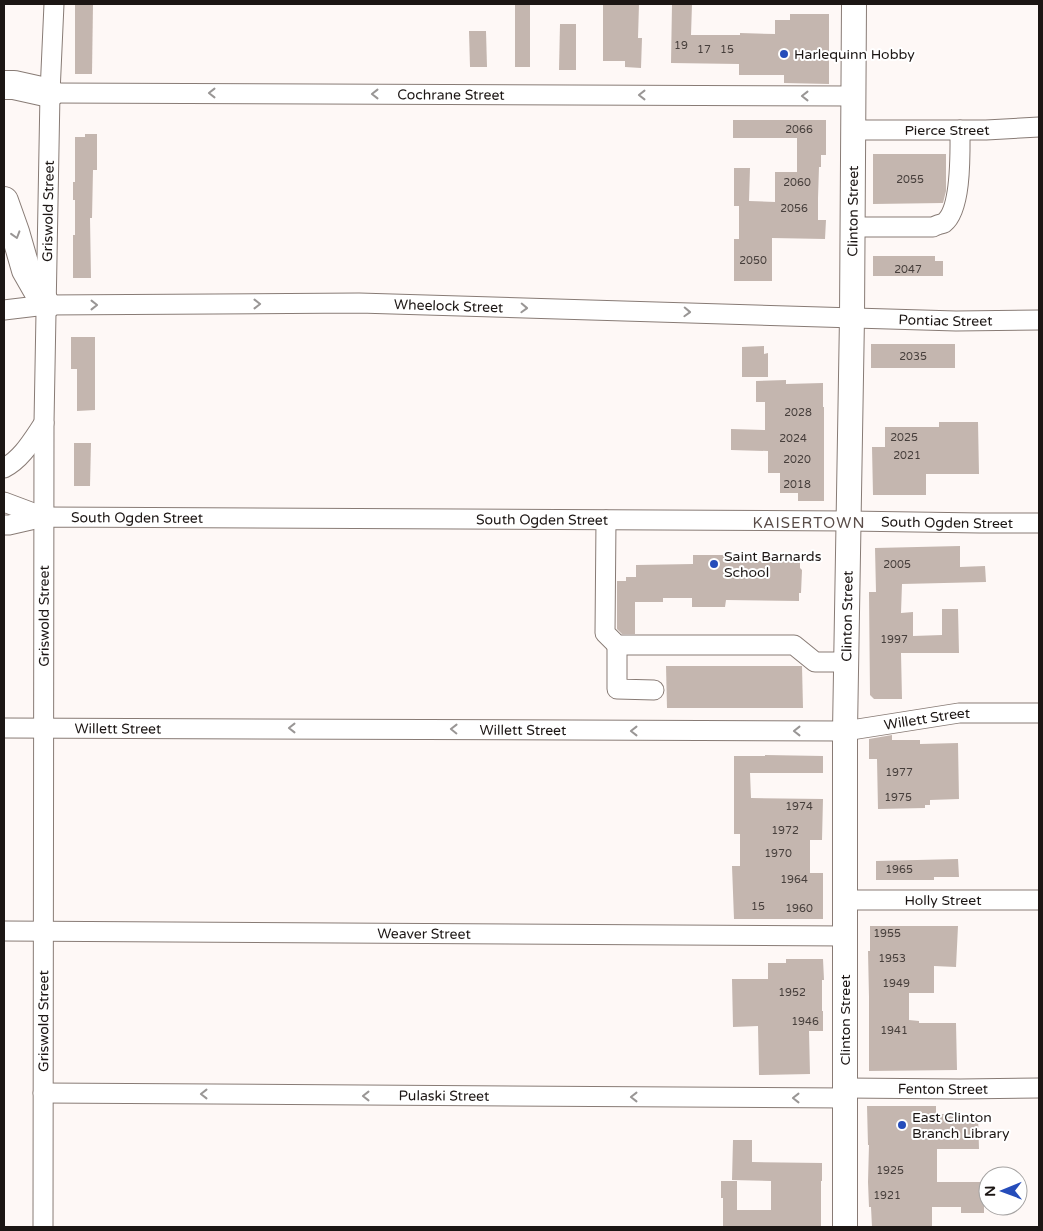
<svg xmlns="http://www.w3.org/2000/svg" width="1043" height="1231" font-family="'Varela Round',sans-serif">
  <rect width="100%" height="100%" fill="#fef8f6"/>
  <g fill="#c4b6af">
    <path d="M75,4H93L92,74H75Z"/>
    <rect x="515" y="4" width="15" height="63"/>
    <path d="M603,4H639L638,38H642L641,68L625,67V61H603Z"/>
    <path d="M672,4H692L691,35H740V33L775,34V20H790V14H829V84L784,83V75H739V64L671,63Z"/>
    <path d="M560,24H576V70H559Z"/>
    <path d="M469,31H486L487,67H470Z"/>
    <path d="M733,120H826V155H821V167H819L818,198V220H826L825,239L772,238V281H734V239H739V206H734V168H750L749,201L775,202V172H797V138H733Z"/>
    <path d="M85,134H97V170H93L92,218H90L91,278H73V235H75V200H73V182H75V137H85Z"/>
    <path d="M873,154H946V191L943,203L873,204Z"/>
    <path d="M873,256H935V261H943V276H873Z"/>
    <path d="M71,337H95V410L77,411V369H71Z"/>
    <rect x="871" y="344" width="84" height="24"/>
    <path d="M764,346V354L768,353V377H742V347Z"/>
    <path d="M786,380V384L823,383V407H824V501H798V493H780V473H768V451L731,450V429L765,430V402H756V381Z"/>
    <path d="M939,422H978L979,474H926V495H873L872,447H885V427H939Z"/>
    <path d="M74,443H91L90,486H74Z"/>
    <path d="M960,546V567L985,566L986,582L902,584L901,613L913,612V636L942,635V609H958L959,653H901L902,699H874L870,695L869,592H876L875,548Z"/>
    <path d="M693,555H726V561H787V558H800V568L802,570L801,593H799V601L726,600L725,607H692V598H663V602H635V634H622L617,629V581H626V577H636V565L693,564Z"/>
    <path d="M666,666H802L803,708H667Z"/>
    <path d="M892,735V740H920V744L958,743L959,799L930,800V805H925V808L878,809L877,759H869V739Z"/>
    <path d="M765,755L823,756V773H750L751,798L823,799L822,840H810V873H823V919H734L732,866H740V834H734V756H765Z"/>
    <path d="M958,859L959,877H934V880H876V861Z"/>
    <path d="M870,926H958L956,967L934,966V993H909V1020L919,1021V1023H956L957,1070L869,1071V997L868,951H870Z"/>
    <path d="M786,959H823L824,980H822V1011H823V1031H809L810,1074L759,1075L758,1026L733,1027L732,979H768V963H786Z"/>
    <path d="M867,1106H936V1114H978L979,1149H937V1182H984V1213H961V1207H932V1227H872L871,1207H869L868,1182L869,1145H868Z"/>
    <path d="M733,1140H752V1162L822,1163V1181H821V1227H723V1198H721V1181H737V1210H771V1181L732,1180Z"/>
  </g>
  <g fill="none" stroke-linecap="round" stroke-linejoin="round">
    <defs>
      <g id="minor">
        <path id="s1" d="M50,93L854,96"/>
        <path id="s2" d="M853,130H986L1039,127"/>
        <path d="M852,227H933C936,225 941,224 944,223C962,209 960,152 960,130"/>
        <path id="s3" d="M4,310L46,305L359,303L956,321L1039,320"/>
        <path d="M4,468C22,459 33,439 44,423"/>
        <path d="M4,502L44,517"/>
        <path d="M606,520L605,633L617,645H794L815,662H847"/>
        <path id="s4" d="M4,525H9L44,517L849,521L980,523H1039"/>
        <path d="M617,645V689L654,690"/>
        <path id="s5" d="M4,728L845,731L959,713H1039"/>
        <path id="s6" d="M845,900H1039"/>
        <path id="s7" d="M4,931L845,936"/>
        <path id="s8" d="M845,1088L960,1089L1039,1088"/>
        <path id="s9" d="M43,1093L845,1098"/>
        <path id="s10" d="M43,1227L44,423L50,93L54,4"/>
      </g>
      <g id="major">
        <path id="s11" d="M845,1227V731L852,317L854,4"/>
      </g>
      <g id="highway">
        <path d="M4,85H14L50,93"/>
        <path d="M4,201L15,232L26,270L46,305"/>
      </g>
    </defs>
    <use href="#minor" stroke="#887b75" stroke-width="21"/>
    <use href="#major" stroke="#887b75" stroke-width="26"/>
    <use href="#highway" stroke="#887b75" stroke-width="30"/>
    <use href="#minor" stroke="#fff" stroke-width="19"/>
    <use href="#major" stroke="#fff" stroke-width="24"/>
    <use href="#highway" stroke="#fff" stroke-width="28"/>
  </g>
  <defs><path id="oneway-chevron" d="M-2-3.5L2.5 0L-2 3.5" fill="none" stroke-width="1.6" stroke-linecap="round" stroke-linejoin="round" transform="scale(1.25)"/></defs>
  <g stroke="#999695">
    <use href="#oneway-chevron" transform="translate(212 93) rotate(-180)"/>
    <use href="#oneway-chevron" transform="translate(375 94) rotate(-180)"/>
    <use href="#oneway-chevron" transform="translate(642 95) rotate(-180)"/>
    <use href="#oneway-chevron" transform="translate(805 96) rotate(-180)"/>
    <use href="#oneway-chevron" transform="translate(16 235) rotate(73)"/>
    <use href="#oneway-chevron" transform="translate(257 304)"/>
    <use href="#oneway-chevron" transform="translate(94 305)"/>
    <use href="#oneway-chevron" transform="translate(524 308) rotate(2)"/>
    <use href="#oneway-chevron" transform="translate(687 312) rotate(2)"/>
    <use href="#oneway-chevron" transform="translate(292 728) rotate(180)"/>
    <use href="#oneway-chevron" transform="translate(454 729) rotate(-179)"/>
    <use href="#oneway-chevron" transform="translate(634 731) rotate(-180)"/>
    <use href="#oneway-chevron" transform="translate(797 731) rotate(-180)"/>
    <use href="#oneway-chevron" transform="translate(204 1094) rotate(-180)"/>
    <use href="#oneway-chevron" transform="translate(366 1096) rotate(-180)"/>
    <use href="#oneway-chevron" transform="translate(634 1097) rotate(-180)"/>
    <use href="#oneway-chevron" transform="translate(796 1098) rotate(-180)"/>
  </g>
  <g fill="#254cba" stroke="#fff" stroke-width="2">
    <circle cx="784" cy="54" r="5"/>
    <circle cx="714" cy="564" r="5"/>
    <circle cx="902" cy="1125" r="5"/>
  </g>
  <g text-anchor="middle" stroke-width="4" stroke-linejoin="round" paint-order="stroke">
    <g font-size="11" fill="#463e3b">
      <text x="681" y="49">19</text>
      <text x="704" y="53">17</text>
      <text x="727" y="53">15</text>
      <text x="799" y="133">2066</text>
      <text x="910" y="183">2055</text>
      <text x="797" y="186">2060</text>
      <text x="794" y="212">2056</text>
      <text x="753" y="264">2050</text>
      <text x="908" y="273">2047</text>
      <text x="913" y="360">2035</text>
      <text x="798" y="416">2028</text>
      <text x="904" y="441">2025</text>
      <text x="793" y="442">2024</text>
      <text x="907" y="459">2021</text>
      <text x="797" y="463">2020</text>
      <text x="797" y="488">2018</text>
      <text x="897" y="568">2005</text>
      <text x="894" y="643">1997</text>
      <text x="899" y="776">1977</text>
      <text x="898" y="801">1975</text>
      <text x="799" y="810">1974</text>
      <text x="785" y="834">1972</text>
      <text x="778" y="857">1970</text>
      <text x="899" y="873">1965</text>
      <text x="794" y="883">1964</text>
      <text x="758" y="910">15</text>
      <text x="799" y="912">1960</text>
      <text x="887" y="937">1955</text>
      <text x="892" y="962">1953</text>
      <text x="896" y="987">1949</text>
      <text x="792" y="996">1952</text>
      <text x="805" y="1025">1946</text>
      <text x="894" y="1034">1941</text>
      <text x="890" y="1174">1925</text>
      <text x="887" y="1199">1921</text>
    </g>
    <g font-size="14" fill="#1c1614" stroke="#fff" text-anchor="start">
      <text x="794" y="59">Harlequinn Hobby</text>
      <text x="724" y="561">Saint Barnards<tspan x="724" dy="16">School</tspan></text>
      <text x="912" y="1122">East Clinton<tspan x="912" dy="16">Branch Library</tspan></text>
    </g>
    <g font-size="14" fill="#1c1614" stroke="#fff">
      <text dy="5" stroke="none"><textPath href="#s1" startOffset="401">Cochrane Street</textPath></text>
      <text dy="5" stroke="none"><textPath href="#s2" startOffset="94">Pierce Street</textPath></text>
      <text dy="5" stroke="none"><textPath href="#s10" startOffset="1016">Griswold Street</textPath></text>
      <text dy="5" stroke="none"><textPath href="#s11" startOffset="1016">Clinton Street</textPath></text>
      <text dy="5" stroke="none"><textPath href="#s3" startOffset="445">Wheelock Street</textPath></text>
      <text dy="5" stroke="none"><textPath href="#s3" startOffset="942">Pontiac Street</textPath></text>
      <text dy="5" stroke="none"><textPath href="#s4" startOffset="134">South Ogden Street</textPath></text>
      <text dy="5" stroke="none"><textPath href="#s4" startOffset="539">South Ogden Street</textPath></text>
      <text dy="5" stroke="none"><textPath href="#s4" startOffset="944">South Ogden Street</textPath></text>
      <text dy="5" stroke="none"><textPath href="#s10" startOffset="611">Griswold Street</textPath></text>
      <text dy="5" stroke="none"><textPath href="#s11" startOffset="611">Clinton Street</textPath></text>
      <text dy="5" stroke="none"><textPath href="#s5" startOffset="924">Willett Street</textPath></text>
      <text dy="5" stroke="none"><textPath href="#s5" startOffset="114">Willett Street</textPath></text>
      <text dy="5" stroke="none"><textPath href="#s5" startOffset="519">Willett Street</textPath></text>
      <text dy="5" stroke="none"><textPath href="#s6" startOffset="98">Holly Street</textPath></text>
      <text dy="5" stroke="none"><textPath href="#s7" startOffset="420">Weaver Street</textPath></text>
      <text dy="5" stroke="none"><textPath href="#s10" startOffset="206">Griswold Street</textPath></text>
      <text transform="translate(845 1020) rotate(-90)" y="5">Clinton Street</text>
      <text dy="5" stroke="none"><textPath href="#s8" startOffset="98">Fenton Street</textPath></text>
      <text dy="5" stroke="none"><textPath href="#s9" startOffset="401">Pulaski Street</textPath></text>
    </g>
    <g font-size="15" letter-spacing="1" fill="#5a4d49" stroke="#fff">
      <text x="809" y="528">KAISERTOWN</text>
    </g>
  </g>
  <rect width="1043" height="1231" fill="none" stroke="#1c1614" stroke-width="10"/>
  <g transform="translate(1003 1191) rotate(269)"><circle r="24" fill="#ffffff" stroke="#a4a2a1"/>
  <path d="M0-4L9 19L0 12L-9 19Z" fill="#254cba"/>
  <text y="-8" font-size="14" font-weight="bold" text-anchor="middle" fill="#1c1614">N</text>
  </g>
</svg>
